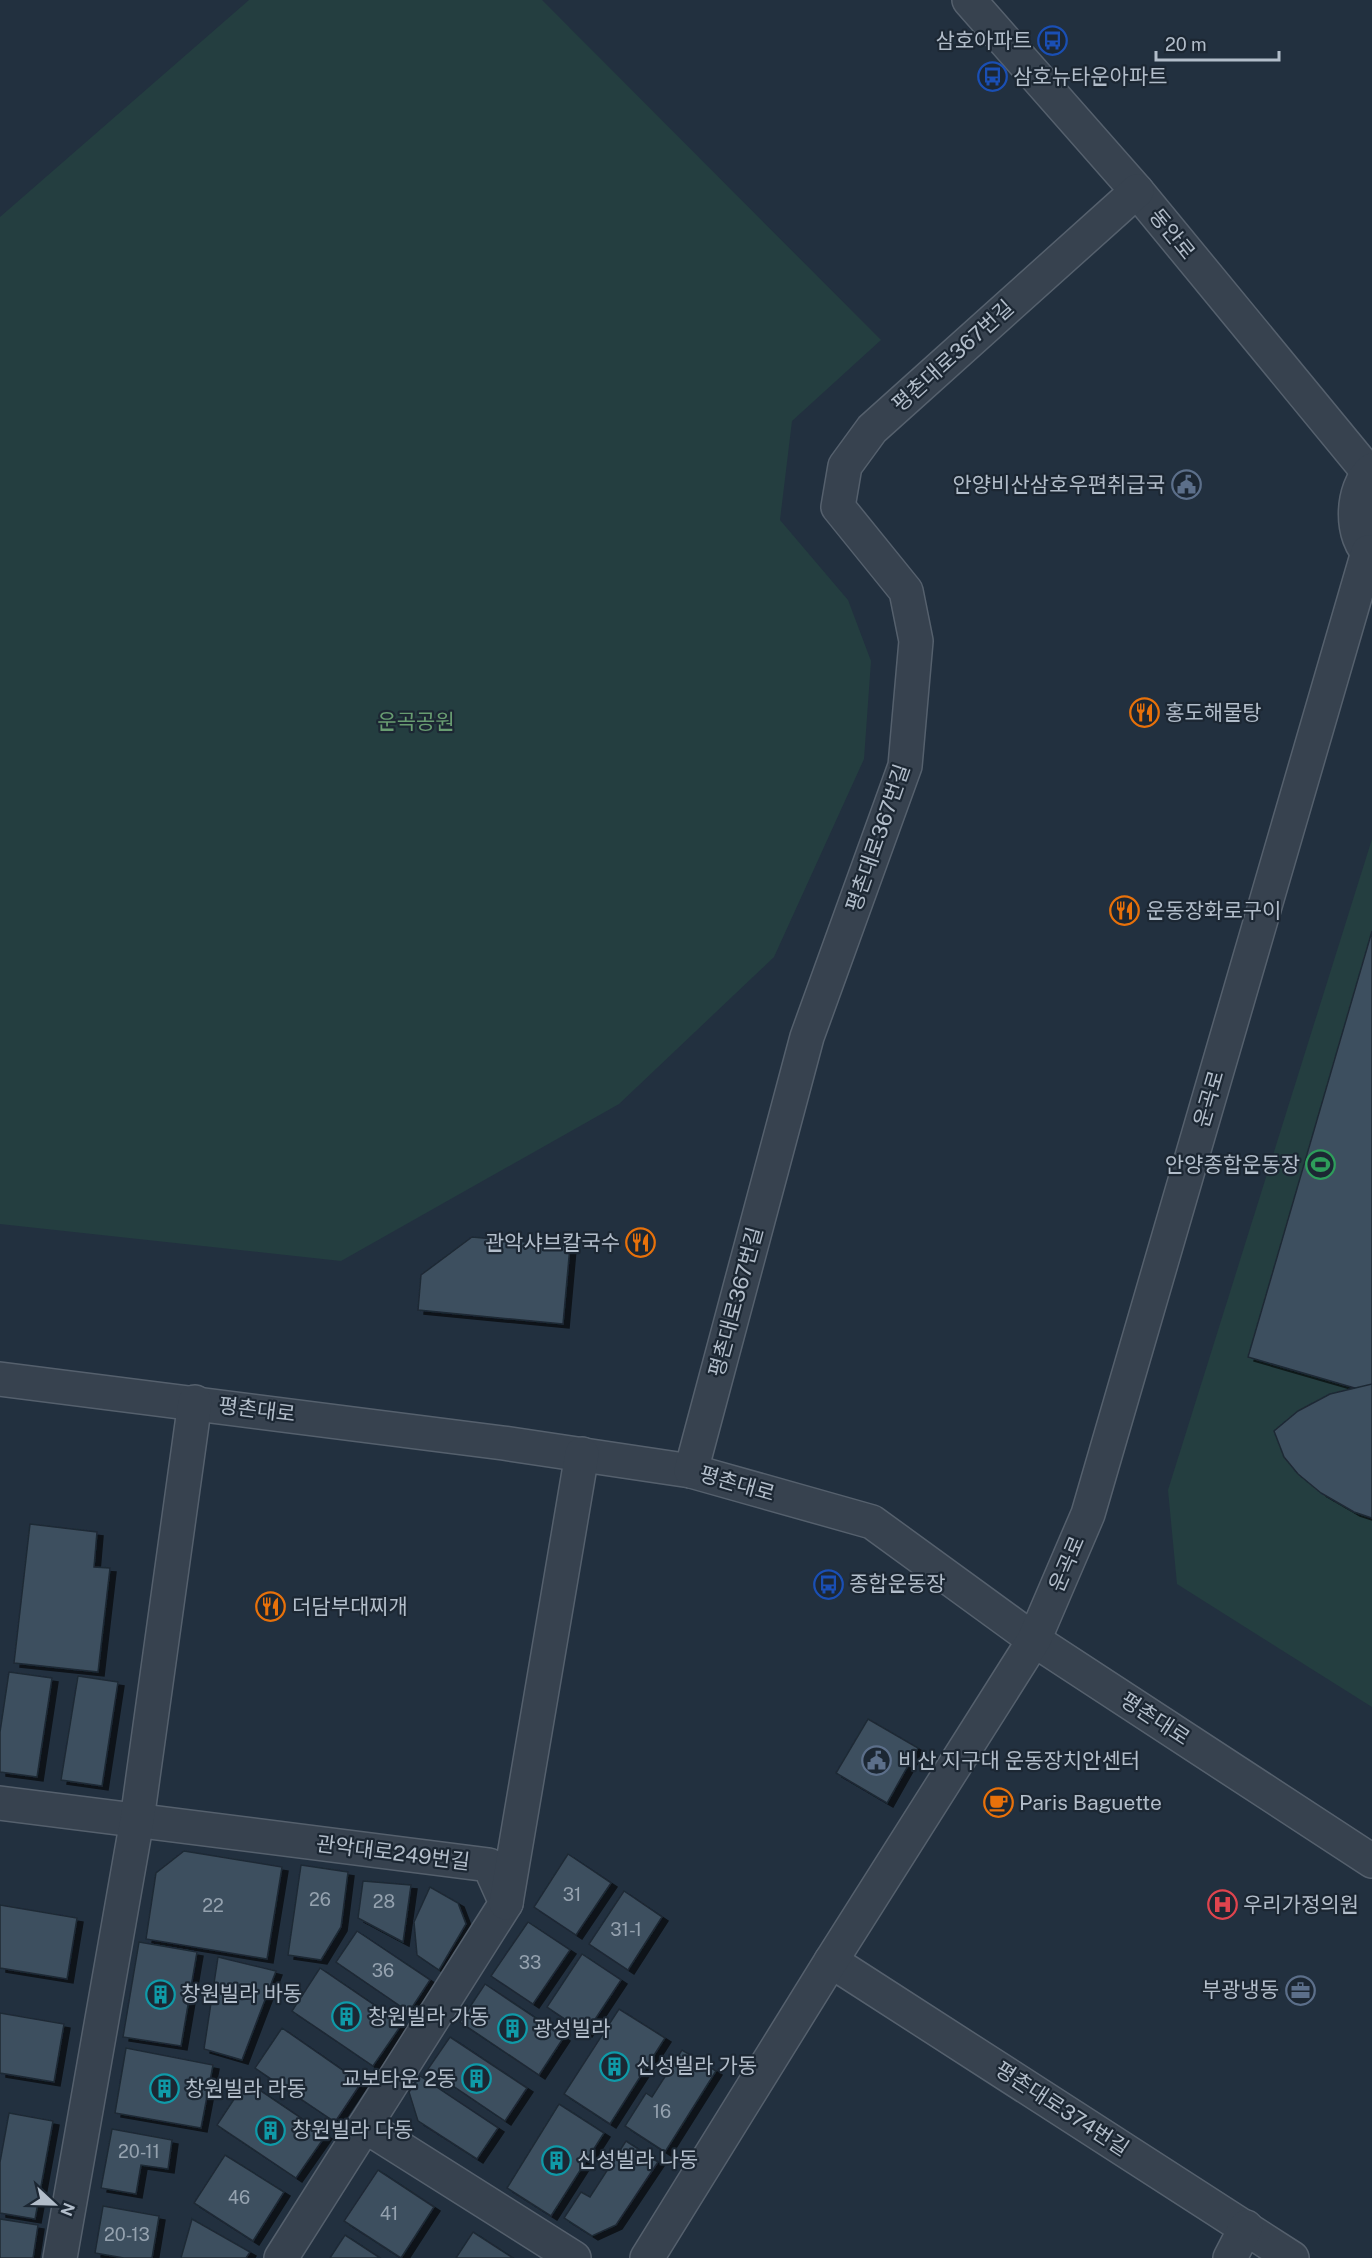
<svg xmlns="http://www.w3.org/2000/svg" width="1372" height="2258" font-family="'Public Sans','Noto Sans KR',sans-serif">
  <defs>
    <filter id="shadow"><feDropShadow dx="6" dy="4" stdDeviation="0" flood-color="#0009"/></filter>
  </defs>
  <rect width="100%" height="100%" fill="#22303f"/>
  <g fill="#243e40">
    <path d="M249,0H542L881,340L792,421L780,520L848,600L871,661L864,759L774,957L619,1104L341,1261L0,1224V217Z"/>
    <path d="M1372,839V1707L1177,1584L1168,1490Z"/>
  </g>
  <g fill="#3e4f5e" stroke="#1e2935" stroke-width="1.5" filter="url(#shadow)">
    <path d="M1372,931V1393L1248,1357Z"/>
    <path d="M472,1237L570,1246L563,1324L418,1310L421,1275Z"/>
    <path d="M1372,1384V1518L1354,1512L1321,1493L1298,1474L1284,1457L1274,1431L1298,1411L1330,1394Z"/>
    <path d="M30,1524L97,1532L94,1567L110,1568L98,1672L14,1663Z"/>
    <path d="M9,1672L52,1678L37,1777L0,1772V1732Z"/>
    <path d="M78,1676L118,1682L102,1786L61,1780Z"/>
    <path d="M868,1719L918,1748L887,1803L836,1773Z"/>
    <path d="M184,1851L282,1867L267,1959L146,1939L156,1873Z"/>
    <path d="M568,1854L611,1883L576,1935L534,1907Z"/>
    <path d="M301,1865L348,1872L341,1927L321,1960L288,1955Z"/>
    <path d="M363,1881L411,1885L403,1942L358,1918Z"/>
    <path d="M430,1887L458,1903L466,1924L439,1970L417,1955L414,1922Z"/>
    <path d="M624,1891L662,1917L628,1970L589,1944Z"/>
    <path d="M0,1905L77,1918L67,1979L0,1968Z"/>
    <path d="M528,1922L570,1950L533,2004L491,1976Z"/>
    <path d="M357,1931L430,1980L409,2012L336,1962Z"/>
    <path d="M139,1942L197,1952L181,2046L123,2037Z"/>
    <path d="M582,1954L621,1980L586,2033L547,2007Z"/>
    <path d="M218,1957L276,1971L242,2060L204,2049Z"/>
    <path d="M320,1968L402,2024L373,2066L292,2011Z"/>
    <path d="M485,1984L564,2037L539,2075L460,2022Z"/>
    <path d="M619,2009L665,2038L610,2124L564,2094Z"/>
    <path d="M0,2013L64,2024L54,2082L0,2073Z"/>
    <path d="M282,2028L361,2083L335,2122L255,2068Z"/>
    <path d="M450,2037L527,2088L505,2121L428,2069Z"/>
    <path d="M126,2048L213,2065L201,2128L115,2113Z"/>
    <path d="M682,2050L716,2071L665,2152L625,2126L646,2093L652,2097Z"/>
    <path d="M420,2076L498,2128L477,2159L418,2121L409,2092Z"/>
    <path d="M246,2081L326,2135L296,2178L217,2125Z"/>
    <path d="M559,2104L604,2133L551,2216L507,2188Z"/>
    <path d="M9,2113L53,2121L35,2219L0,2213V2162Z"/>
    <path d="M112,2129L172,2140L168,2169L141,2165L136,2194L101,2188Z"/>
    <path d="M626,2141L658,2162L616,2225L592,2236L564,2218L581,2192L590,2197Z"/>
    <path d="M225,2155L284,2192L253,2241L194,2203Z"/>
    <path d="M378,2170L434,2207L401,2258L344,2221Z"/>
    <path d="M103,2206L159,2216L152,2258H124L95,2253Z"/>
    <path d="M0,2219L38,2225L33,2258H0Z"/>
    <path d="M192,2219L250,2252L246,2258H181Z"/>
    <path d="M473,2232L513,2258H456Z"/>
    <path d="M345,2235L380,2258H330Z"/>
  </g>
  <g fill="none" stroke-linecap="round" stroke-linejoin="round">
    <defs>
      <g id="minor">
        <path d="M969,0L1137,191L1369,473"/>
        <path d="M1372,470C1351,488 1349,538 1372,556"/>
        <path d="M0,1379L503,1443L691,1471L872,1522L1034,1640L1372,1861"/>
        <path d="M691,1471L807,1037L905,766L916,641L906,591L838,507L845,466L872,429L1137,191"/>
        <path d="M0,1803L489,1865L506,1903L281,2258"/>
        <path d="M506,1903L582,1454"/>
        <path d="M831,1961L1292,2258"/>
        <path d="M365,2126L574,2258"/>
        <path d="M60,2258L137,1820L195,1402"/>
        <path d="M647,2258L831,1961L1034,1640L1088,1514L1368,552"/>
        <path d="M1230,2258L1246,2227"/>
      </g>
    </defs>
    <use href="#minor" stroke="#55606d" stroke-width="36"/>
    <use href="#minor" stroke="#37424f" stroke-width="33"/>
  </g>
  <defs>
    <symbol id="bus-ring" viewBox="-11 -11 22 22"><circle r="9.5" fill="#1c2733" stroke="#1a4fb4" stroke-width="1.5"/><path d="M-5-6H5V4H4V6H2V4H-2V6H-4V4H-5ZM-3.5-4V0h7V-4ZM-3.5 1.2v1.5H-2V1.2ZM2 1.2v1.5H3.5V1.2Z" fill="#1a4fb4"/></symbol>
    <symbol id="civic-ring" viewBox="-11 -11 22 22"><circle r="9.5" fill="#1c2733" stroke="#5c6f8a" stroke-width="1.5"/><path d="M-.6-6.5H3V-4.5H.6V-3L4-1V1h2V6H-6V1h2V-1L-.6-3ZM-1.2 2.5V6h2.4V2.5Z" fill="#5c6f8a"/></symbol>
    <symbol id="restaurant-ring" viewBox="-11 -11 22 22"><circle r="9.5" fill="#1c2733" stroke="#e8710a" stroke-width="1.5"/><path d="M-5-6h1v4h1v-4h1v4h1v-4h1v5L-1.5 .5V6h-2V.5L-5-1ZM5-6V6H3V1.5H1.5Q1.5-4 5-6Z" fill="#e8710a"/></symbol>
    <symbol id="stadium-ring" viewBox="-11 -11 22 22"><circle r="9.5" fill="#1c2733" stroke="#2e9e5b" stroke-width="1.5"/><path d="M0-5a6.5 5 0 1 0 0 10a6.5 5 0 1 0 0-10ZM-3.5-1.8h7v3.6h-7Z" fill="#2e9e5b"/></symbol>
    <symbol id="cafe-ring" viewBox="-11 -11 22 22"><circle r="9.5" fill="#1c2733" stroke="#e8710a" stroke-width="1.5"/><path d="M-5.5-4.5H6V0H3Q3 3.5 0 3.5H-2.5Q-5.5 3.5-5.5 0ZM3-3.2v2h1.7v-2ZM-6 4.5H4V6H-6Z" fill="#e8710a"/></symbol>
    <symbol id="hospital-ring" viewBox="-11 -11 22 22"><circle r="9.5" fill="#1c2733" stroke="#e0444e" stroke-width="1.5"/><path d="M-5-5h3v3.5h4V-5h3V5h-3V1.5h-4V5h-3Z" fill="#e0444e"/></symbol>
    <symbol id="office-ring" viewBox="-11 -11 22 22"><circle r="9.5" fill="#1c2733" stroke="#5c6f8a" stroke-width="1.5"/><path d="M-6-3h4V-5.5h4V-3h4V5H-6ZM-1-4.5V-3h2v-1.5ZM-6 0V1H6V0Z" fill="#5c6f8a"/></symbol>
    <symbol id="building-ring" viewBox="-11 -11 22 22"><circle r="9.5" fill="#1c2733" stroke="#0f9aa8" stroke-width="1.5"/><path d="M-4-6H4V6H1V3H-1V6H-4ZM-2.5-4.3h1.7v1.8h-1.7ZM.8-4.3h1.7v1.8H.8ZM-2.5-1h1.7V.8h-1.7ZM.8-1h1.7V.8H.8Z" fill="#0f9aa8"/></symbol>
  </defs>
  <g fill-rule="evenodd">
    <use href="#bus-ring" x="1036" y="24" width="33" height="33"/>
    <use href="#bus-ring" x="976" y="60" width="33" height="33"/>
    <use href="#civic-ring" x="1170" y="468" width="33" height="33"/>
    <use href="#restaurant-ring" x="1128" y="696" width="33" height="33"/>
    <use href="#restaurant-ring" x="1108" y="894" width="33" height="33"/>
    <use href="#stadium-ring" x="1304" y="1148" width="33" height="33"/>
    <use href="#restaurant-ring" x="624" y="1226" width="33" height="33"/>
    <use href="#bus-ring" x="812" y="1568" width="33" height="33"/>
    <use href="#restaurant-ring" x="254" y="1590" width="33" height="33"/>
    <use href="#civic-ring" x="860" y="1744" width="33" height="33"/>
    <use href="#cafe-ring" x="982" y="1786" width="33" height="33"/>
    <use href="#hospital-ring" x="1206" y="1888" width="33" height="33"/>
    <use href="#office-ring" x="1284" y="1974" width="33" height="33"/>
    <use href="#building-ring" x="144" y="1978" width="33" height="33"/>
    <use href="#building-ring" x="330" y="2000" width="33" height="33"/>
    <use href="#building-ring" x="496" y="2012" width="33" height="33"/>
    <use href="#building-ring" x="598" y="2050" width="33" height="33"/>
    <use href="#building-ring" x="460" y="2062" width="33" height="33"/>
    <use href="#building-ring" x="148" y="2072" width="33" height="33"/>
    <use href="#building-ring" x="254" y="2114" width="33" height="33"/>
    <use href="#building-ring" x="540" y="2144" width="33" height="33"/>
  </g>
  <g text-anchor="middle" stroke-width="4.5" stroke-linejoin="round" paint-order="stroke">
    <g font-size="18" fill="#95a2af">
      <text x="572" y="1901">31</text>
      <text x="320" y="1906">26</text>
      <text x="384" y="1908">28</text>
      <text x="213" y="1912">22</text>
      <text x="626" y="1936">31-1</text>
      <text x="530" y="1969">33</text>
      <text x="383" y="1977">36</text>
      <text x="662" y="2118">16</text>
      <text x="139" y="2158">20-11</text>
      <text x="239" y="2204">46</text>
      <text x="389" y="2220">41</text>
      <text x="127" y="2241">20-13</text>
    </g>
    <g font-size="21" fill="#b2bdca" stroke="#1c2733" text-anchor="start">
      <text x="1032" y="48" text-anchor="end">삼호아파트</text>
      <text x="1013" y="84">삼호뉴타운아파트</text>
      <text x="1165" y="492" text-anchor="end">안양비산삼호우편취급국</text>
      <text x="1165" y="720">홍도해물탕</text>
      <text x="1146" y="918">운동장화로구이</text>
      <text x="1300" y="1172" text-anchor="end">안양종합운동장</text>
      <text x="620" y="1250" text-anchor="end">관악샤브칼국수</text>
      <text x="849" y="1591">종합운동장</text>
      <text x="292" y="1614">더담부대찌개</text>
      <text x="898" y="1768">비산 지구대 운동장치안센터</text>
      <text x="1019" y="1810">Paris Baguette</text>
      <text x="1243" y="1912">우리가정의원</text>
      <text x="1279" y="1997" text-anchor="end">부광냉동</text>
      <text x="181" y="2001">창원빌라 바동</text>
      <text x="368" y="2024">창원빌라 가동</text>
      <text x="533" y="2036">광성빌라</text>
      <text x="636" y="2073">신성빌라 가동</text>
      <text x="456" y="2086" text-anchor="end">교보타운 2동</text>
      <text x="185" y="2096">창원빌라 라동</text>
      <text x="292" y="2137">창원빌라 다동</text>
      <text x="577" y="2167">신성빌라 나동</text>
    </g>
    <g font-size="21" fill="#b2bdca" stroke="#1c2733">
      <text transform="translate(1172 234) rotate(51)" y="7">동안로</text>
      <text transform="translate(953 356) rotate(-42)" y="7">평촌대로367번길</text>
      <text transform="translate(878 838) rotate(-71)" y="7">평촌대로367번길</text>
      <text transform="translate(1209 1099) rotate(-74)" y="7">운곡로</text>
      <text transform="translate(736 1302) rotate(-75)" y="7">평촌대로367번길</text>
      <text transform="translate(257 1410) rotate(7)" y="7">평촌대로</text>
      <text transform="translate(737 1484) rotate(16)" y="7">평촌대로</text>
      <text transform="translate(1067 1564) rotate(-67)" y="7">운곡로</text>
      <text transform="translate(1155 1719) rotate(33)" y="7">평촌대로</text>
      <text transform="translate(393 1853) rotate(7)" y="7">관악대로249번길</text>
      <text transform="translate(1062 2109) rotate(33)" y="7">평촌대로374번길</text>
    </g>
    <g font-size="21" fill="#689c71" stroke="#1c2733">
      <text x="416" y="729">운곡공원</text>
    </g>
  </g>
  <g transform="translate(54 2204) rotate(112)" stroke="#1c2733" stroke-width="4.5" paint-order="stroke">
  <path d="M0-4.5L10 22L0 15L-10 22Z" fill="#b2bdca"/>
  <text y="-9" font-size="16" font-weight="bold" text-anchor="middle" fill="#b2bdca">N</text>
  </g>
  <path d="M1156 51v9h123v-9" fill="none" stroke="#b2bdca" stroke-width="3"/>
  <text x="1165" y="51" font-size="18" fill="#b2bdca" stroke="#1c2733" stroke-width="4.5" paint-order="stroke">20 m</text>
</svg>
